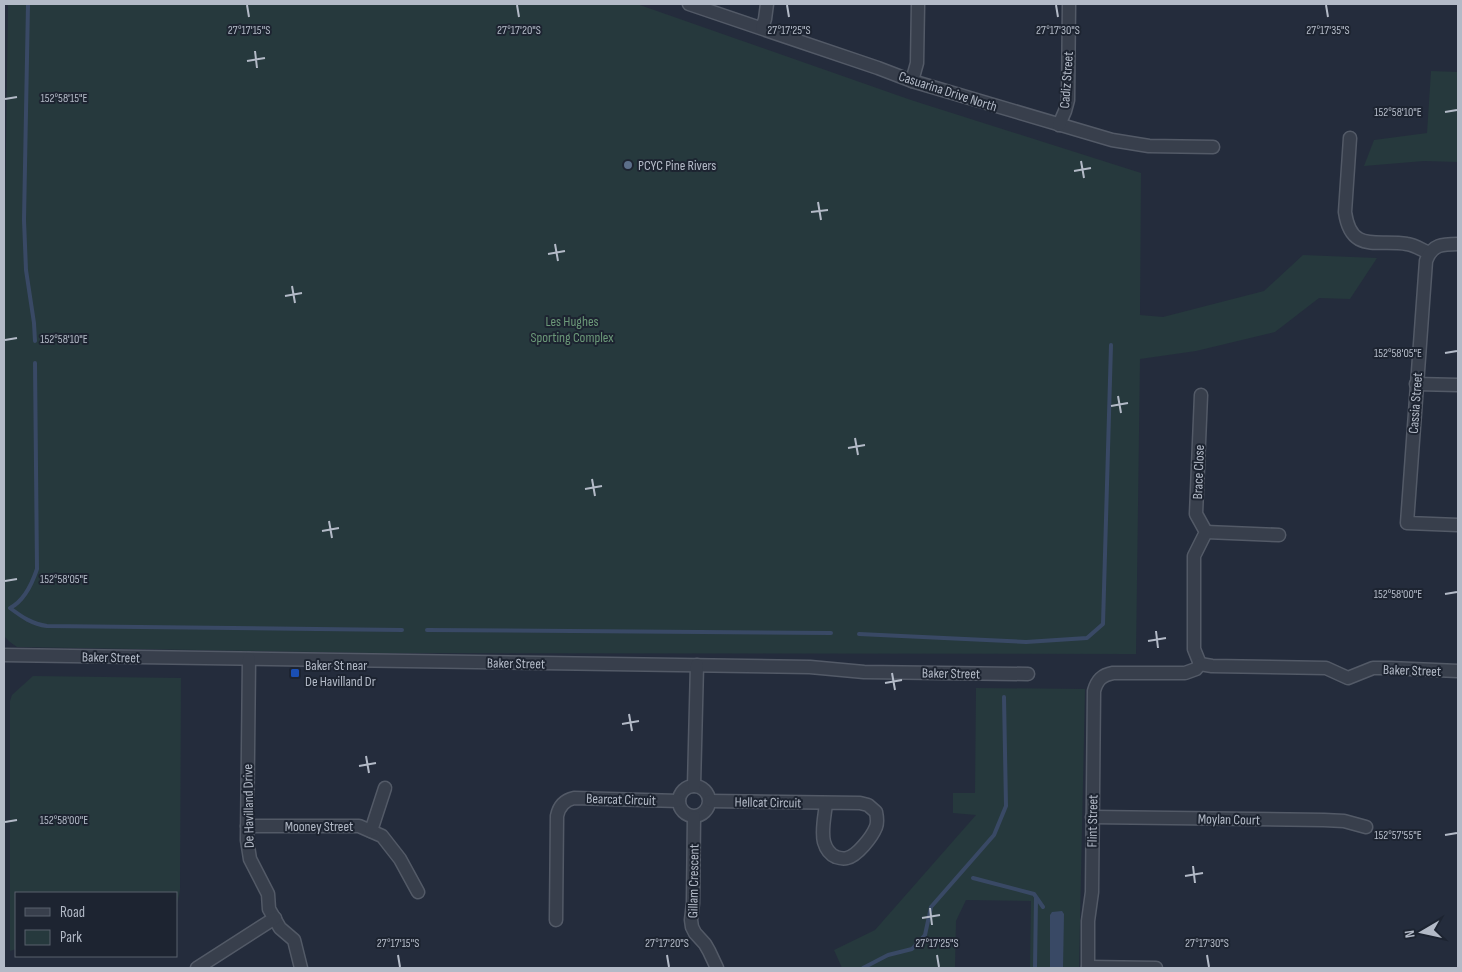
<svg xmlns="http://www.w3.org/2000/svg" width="1462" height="972" font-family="'Sofia Sans Condensed',sans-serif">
  <rect width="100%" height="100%" fill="#242c3c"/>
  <g fill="#26393d">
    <path d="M8,4H637L911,100L1141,173L1140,315L1163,317L1264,291L1303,255L1377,258L1350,299L1319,298L1275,332L1196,351L1140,359L1136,654L375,653L17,647L10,642L4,636V283Z"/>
    <path d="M1431,71L1458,72V162L1424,161L1364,166L1374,140L1427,133Z"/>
    <path d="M33,676L181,678L180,890L176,909V893H16V949L10,951V701L12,695Z"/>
    <path d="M976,688L1085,689L1079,968H1030L1031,901L966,900L956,921L955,968H842L834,950L875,930L976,815L953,813V793H975Z"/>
  </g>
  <path fill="#394965" d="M1062,911L1064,914L1063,968H1050V915L1052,912Z"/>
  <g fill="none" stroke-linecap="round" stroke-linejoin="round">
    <g stroke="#394965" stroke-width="4">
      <path d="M28,4L24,220L26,270L34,323L35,341"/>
      <path d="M35,363L37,569C32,584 24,601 10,608C22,617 32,624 47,626L402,630"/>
      <path d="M427,630L831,633"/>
      <path d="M859,634L1026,642L1087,638L1103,624L1111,345"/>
      <path d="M973,878L1034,894L1043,907"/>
      <path d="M863,968L888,955L912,949L925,935L931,907L994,835L1006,806L1004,697"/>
      <path d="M1035,968L1036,898"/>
    </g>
    <defs>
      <g id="minor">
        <path d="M689,4L878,68L912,81L1112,140L1149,146L1213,147"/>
        <path d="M762,28L765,19L767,4"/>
        <path d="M912,81L917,63L918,4"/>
        <path d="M1059,125L1065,111L1068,100L1069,4"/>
        <path d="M1350,138L1345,212C1351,254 1377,239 1407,244C1415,245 1422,250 1429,253"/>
        <path d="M1458,244C1443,244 1432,244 1426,261L1407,523L1458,525"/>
        <path d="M1416,384L1458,385"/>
        <path d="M1206,532L1279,535"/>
        <path d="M4,655L810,667L864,672L1028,674"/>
        <path d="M249,659L247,840L250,859L268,894L269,909L280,928L294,940L301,968"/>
        <path d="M1200,664L1194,649V556L1206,532L1196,514L1201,395"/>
        <circle cx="694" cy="801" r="15"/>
        <path d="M694,786L697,665"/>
        <path d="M710,801L860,803L868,805L876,812C877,817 878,822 876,827C872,837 857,856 847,858C843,859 839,858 836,857C829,854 826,849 824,842C821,830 825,815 826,803"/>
        <path d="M694,817L693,903L691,920L692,927L695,933L705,944L709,951L717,968"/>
        <path d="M1092,817L1324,820L1344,821L1366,827"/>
        <path d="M247,826H359L382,836L400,859L418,892"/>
        <path d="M371,831L385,788"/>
        <path d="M556,920L557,816C559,806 565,800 574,798L679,801"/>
        <path d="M1088,967L1156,968"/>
        <path d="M197,968L275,918"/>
        <path d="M1088,968V921L1092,892L1094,691C1097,680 1102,675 1113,673H1185L1196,669L1200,664L1212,666L1326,668L1348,678L1373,668H1389L1458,671"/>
      </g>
    </defs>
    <use href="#minor" stroke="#535a67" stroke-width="15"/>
    <use href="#minor" stroke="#383f4c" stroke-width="12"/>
  </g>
  <path fill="none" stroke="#b3bac7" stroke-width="2" d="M247,5L249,17M517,5L519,17M787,5L789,17M1056,5L1058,17M1326,5L1328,17M255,51L257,68M247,61L265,58M5,99L17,97M1445,112L1457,110M1081,161L1084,178M1074,171L1091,168M818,202L821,220M811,212L828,210M555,244L558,261M548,254L565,251M292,286L295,303M285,296L302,293M5,340L17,338M1445,353L1457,351M1118,396L1121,413M1111,406L1128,403M855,438L858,455M848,448L865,445M592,479L595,496M585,489L602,486M329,521L332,538M322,531L339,528M5,581L17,579M1445,594L1457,592M1156,631L1158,648M1148,641L1166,638M892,673L895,690M885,683L902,680M629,714L632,731M622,724L639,721M366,756L369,773M359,766L376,763M5,822L17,820M1445,835L1457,833M1193,866L1195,883M1185,876L1203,873M930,908L932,925M922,918L940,915M398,955L400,967M667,955L669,967M937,955L939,967M1207,955L1209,967"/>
  <circle fill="#5c6f8a" stroke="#1d2431" stroke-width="2" cx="628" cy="165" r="5"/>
  <rect fill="#1a4fb4" stroke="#1d2431" stroke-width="2" x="290" y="668" width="10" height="10" rx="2.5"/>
  <g text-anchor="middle" stroke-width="4" stroke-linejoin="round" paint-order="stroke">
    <g font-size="14" fill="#b3bac7" stroke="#1d2431">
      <text transform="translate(1066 80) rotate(-86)" y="5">Cadiz Street</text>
      <text transform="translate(948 91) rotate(18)" y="5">Casuarina Drive North</text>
      <text transform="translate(1415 403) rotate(-86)" y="5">Cassia Street</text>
      <text transform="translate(1198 472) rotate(-88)" y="5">Brace Close</text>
      <text transform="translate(111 657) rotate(1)" y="5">Baker Street</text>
      <text transform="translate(516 663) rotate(1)" y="5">Baker Street</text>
      <text transform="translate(1412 670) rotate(2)" y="5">Baker Street</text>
      <text transform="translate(951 673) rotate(1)" y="5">Baker Street</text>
      <text transform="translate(621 799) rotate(2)" y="5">Bearcat Circuit</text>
      <text transform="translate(768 802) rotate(1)" y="5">Hellcat Circuit</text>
      <text transform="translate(248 806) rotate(-91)" y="5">De Havilland Drive</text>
      <text transform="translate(1229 819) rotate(1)" y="5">Moylan Court</text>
      <text transform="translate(1092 821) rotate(-89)" y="5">Flint Street</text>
      <text x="319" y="831">Mooney Street</text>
      <text transform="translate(693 881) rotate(-89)" y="5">Gillam Crescent</text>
    </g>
    <g font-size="14" fill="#b3bac7" stroke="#1d2431" text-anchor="start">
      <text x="638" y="170">PCYC Pine Rivers</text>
      <text x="305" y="670">Baker St near<tspan x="305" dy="16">De Havilland Dr</tspan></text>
    </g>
    <g font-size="14" fill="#6b9878" stroke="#1d2431">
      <text x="572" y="326">Les Hughes<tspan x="572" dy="16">Sporting Complex</tspan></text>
    </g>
  </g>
  <g font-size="12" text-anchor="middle" fill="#b3bac7" stroke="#1d2431" stroke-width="4" stroke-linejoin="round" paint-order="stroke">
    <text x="249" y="34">27°17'15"S</text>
    <text x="519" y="34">27°17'20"S</text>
    <text x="789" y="34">27°17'25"S</text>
    <text x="1058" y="34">27°17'30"S</text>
    <text x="1328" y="34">27°17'35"S</text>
    <text x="64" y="102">152°58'15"E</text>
    <text x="1398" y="116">152°58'10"E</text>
    <text x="64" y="343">152°58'10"E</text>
    <text x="1398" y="357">152°58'05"E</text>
    <text x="64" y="583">152°58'05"E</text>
    <text x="1398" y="598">152°58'00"E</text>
    <text x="64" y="824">152°58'00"E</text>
    <text x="1398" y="839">152°57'55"E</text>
    <text x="398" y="947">27°17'15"S</text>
    <text x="667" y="947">27°17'20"S</text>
    <text x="937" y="947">27°17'25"S</text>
    <text x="1207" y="947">27°17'30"S</text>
  </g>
  <rect width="1462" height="972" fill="none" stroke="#b3bac7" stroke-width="10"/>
  <rect x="15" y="892" width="162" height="65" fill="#1d2431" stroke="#59606d"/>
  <rect x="25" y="908" width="25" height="8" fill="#383f4c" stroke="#59606d"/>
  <text x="60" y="917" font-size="15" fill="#b3bac7">Road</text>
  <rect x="25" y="930" width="25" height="15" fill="#26393d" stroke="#59606d"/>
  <text x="60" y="942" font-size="15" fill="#b3bac7">Park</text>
  <g transform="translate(1422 932) rotate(261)" stroke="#1d2431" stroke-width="4" paint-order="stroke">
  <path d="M0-4L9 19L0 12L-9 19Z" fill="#b3bac7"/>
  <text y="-8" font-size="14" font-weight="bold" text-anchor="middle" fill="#b3bac7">N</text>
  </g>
</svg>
